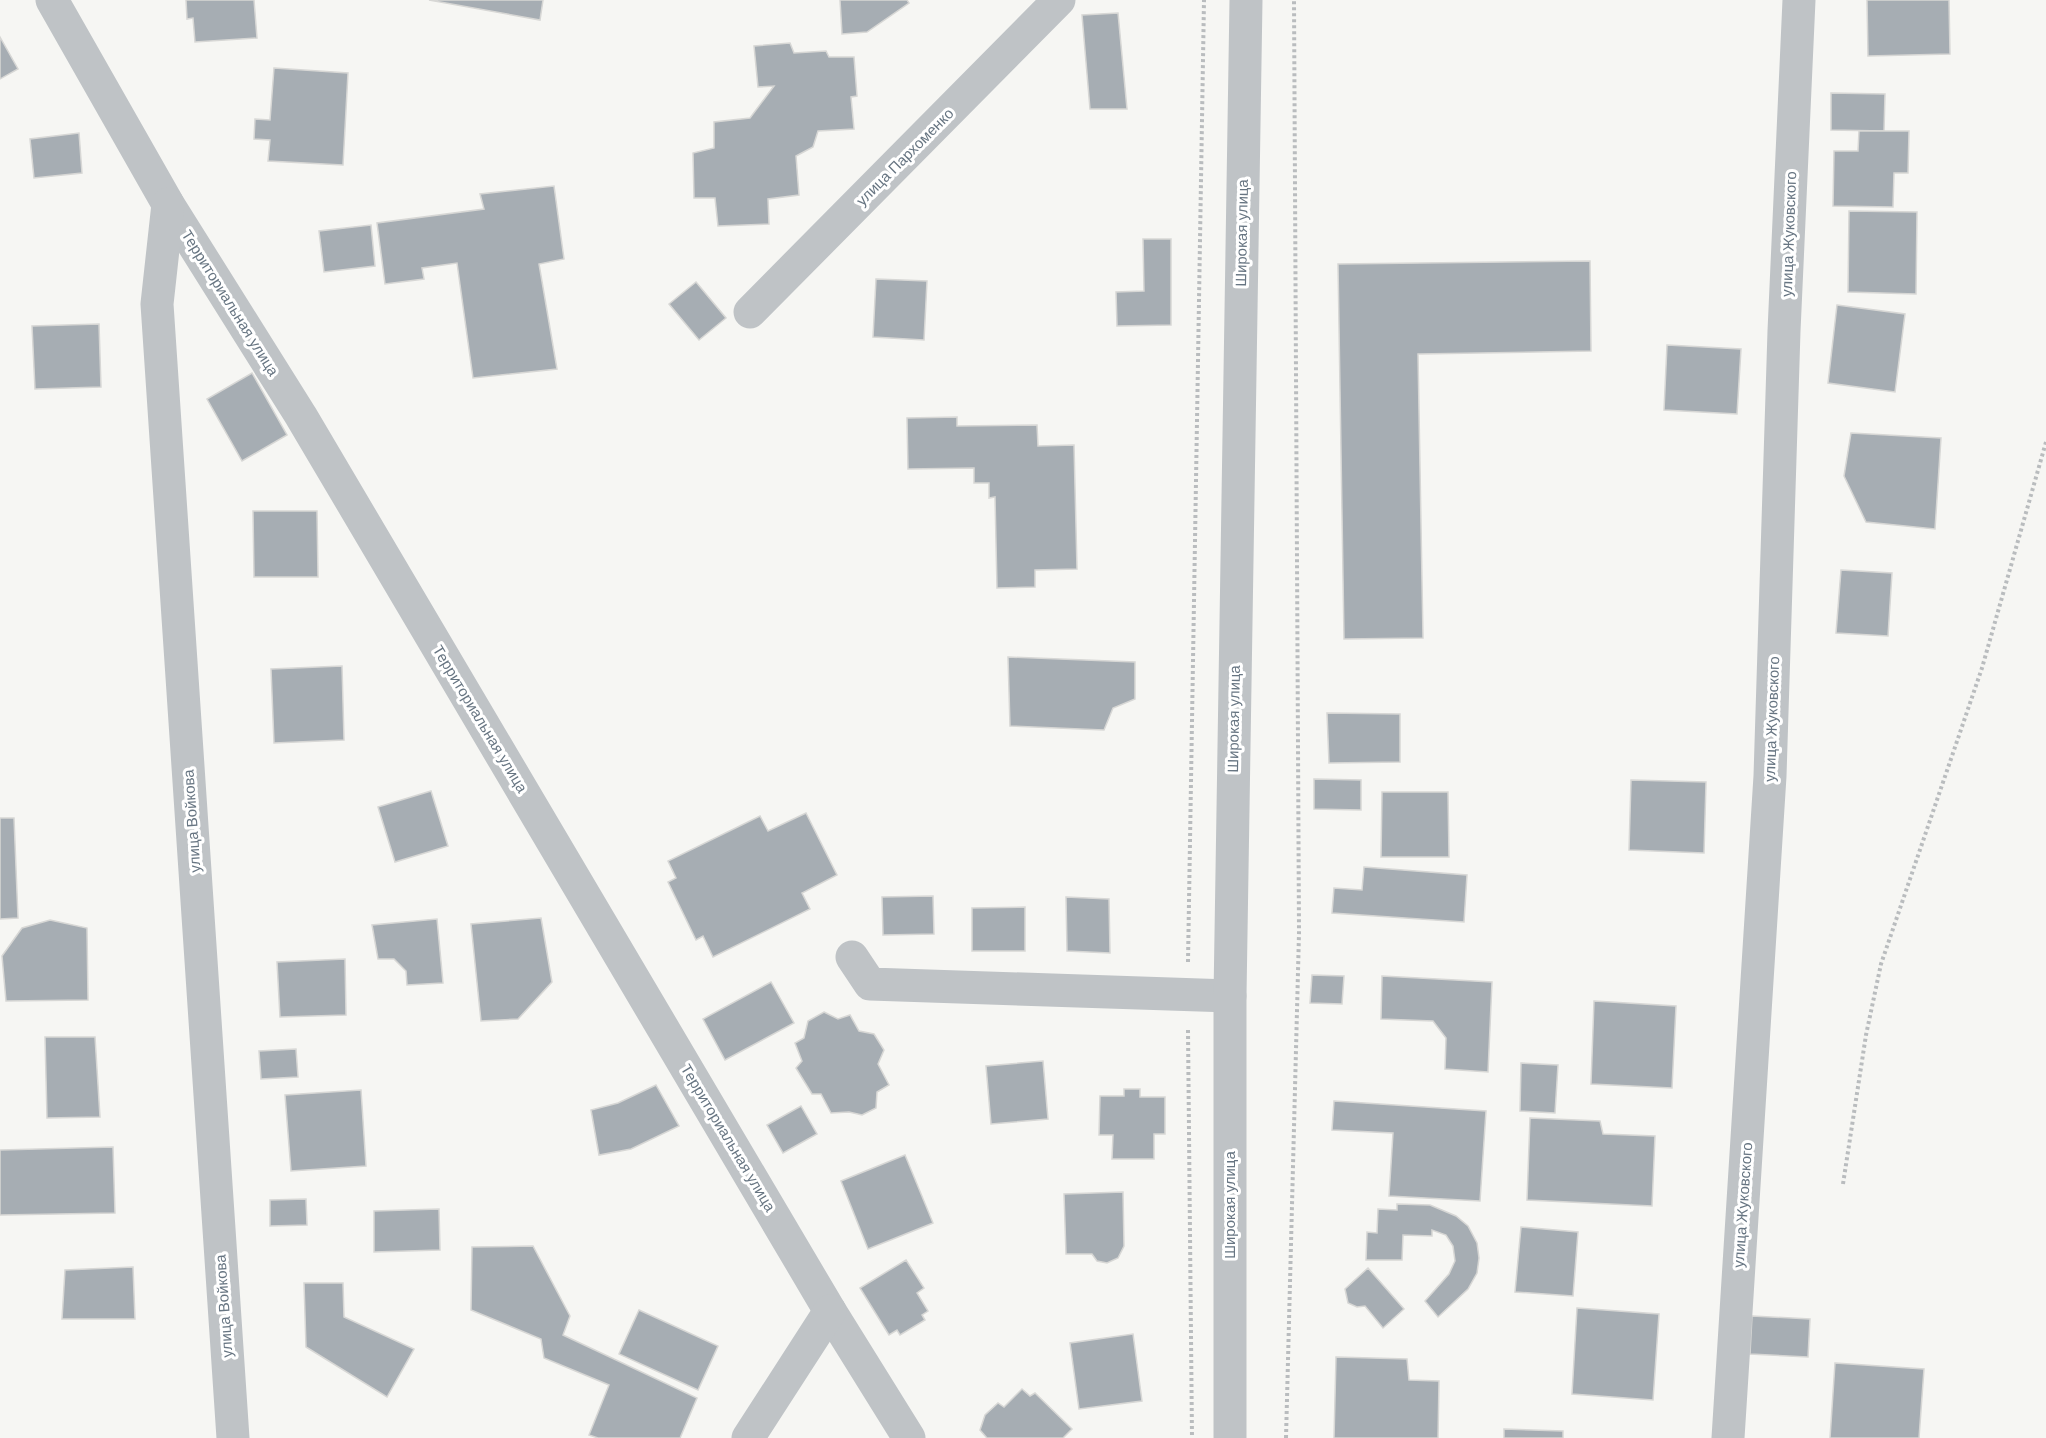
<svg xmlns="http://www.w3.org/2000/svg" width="2046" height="1438" font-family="Helvetica,sans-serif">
  <rect width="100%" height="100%" fill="#f6f6f3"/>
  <g fill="#a6adb3" stroke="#d7d7d5" stroke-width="1.5">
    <path d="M186,0H254L257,38L195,42L193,18L187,19Z"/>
    <path d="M429,0H543L540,20Z"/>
    <path d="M840,0H907L909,3L867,32L842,34Z"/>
    <path d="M1867,0H1949L1950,54L1868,56Z"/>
    <path d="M1118,13L1127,109H1090L1082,15Z"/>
    <path d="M0,37L18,69L0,79Z"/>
    <path d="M790,43L794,53L826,51L829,57H854L857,96L851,97L854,129L818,131L813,147L796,156L799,195L768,199L769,224L718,226L715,198H694L693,153L714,148V122L750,118L774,86L758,87L754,46Z"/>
    <path d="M274,68L348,73L343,165L268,161L270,140L254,139L255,119L270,120Z"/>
    <path d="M1831,93L1885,94L1884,131L1831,130Z"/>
    <path d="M1859,131H1909L1908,173H1894L1893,207L1833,206L1834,151H1858Z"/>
    <path d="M79,133L82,173L34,178L30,139Z"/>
    <path d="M554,186L564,259L539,264L557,369L473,378L457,263L422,268L424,279L385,284L377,223L484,209L480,194Z"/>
    <path d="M1849,211L1917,212L1916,294L1848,292Z"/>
    <path d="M371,225L375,266L324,272L319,231Z"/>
    <path d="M1143,239H1171V325L1117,326L1116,292L1144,291Z"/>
    <path d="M1590,261L1591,351L1418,354L1423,638L1344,639L1338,264Z"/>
    <path d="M876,279L927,281L924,340L873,337Z"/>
    <path d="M696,282L726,318L699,340L669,304Z"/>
    <path d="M1837,305L1905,314L1895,392L1828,383Z"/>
    <path d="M99,324L101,387L35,389L32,326Z"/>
    <path d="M1667,345L1741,349L1737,414L1664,410Z"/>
    <path d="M252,373L287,435L242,461L207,399Z"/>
    <path d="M957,417V426L1037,425L1038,446L1074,445L1077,569L1035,570V587L997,588L995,497L989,498V483H974V468L908,469L907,418Z"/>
    <path d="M1851,433L1941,438L1935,529L1866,522L1844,476Z"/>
    <path d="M253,511H317L318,577H254Z"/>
    <path d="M1841,570L1892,573L1888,636L1836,633Z"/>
    <path d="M1008,657L1135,662V699L1113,708L1104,730L1010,726Z"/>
    <path d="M342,666L344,740L274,743L271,669Z"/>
    <path d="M1327,713L1400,714V762L1329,763Z"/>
    <path d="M1314,779L1361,780V810L1314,809Z"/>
    <path d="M1631,780L1706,782L1704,853L1629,850Z"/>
    <path d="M431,791L448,846L395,862L378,807Z"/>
    <path d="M1382,792H1448L1449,857H1381Z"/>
    <path d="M806,813L837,875L802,893L810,909L713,957L703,936L696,940L668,882L676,878L668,861L760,816L768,831Z"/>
    <path d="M0,818H14L18,918L0,919Z"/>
    <path d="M1364,867L1467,875L1464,922L1332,913L1334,888L1362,890Z"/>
    <path d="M933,896L934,934L883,935L882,897Z"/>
    <path d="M1066,897L1109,899L1110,953L1067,951Z"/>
    <path d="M1025,907V951H972V908Z"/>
    <path d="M541,918L552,982L518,1019L481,1021L471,924Z"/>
    <path d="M437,919L443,983L407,985L406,971L394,959H378L372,925Z"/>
    <path d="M50,920L87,928L88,1000L6,1001L2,956L22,928Z"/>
    <path d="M345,959L346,1015L280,1017L277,962Z"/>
    <path d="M1312,975L1344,976L1342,1004L1310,1003Z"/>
    <path d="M1382,976L1492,982L1488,1072L1445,1069L1446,1038L1433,1021L1381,1019Z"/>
    <path d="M771,982L794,1023L725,1060L703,1019Z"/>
    <path d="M1594,1001L1676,1006L1672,1088L1591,1084Z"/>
    <path d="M824,1012L838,1019L850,1015L859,1031L874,1034L884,1050L878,1064L889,1085L877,1092L876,1108L862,1115L849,1112L831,1113L821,1094H812L796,1068L802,1061L795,1043L804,1038L808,1021Z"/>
    <path d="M45,1037H95L100,1117L47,1118Z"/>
    <path d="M296,1049L298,1077L261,1079L259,1051Z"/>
    <path d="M1043,1061L1048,1119L991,1124L986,1066Z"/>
    <path d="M1521,1063L1558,1065L1555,1113L1520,1111Z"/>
    <path d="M656,1085L679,1126L631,1149L599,1155L591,1110L618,1103Z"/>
    <path d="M1124,1089H1140V1097H1165V1134H1154V1159H1112L1113,1135H1099L1100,1096H1124Z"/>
    <path d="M361,1090L366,1166L291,1171L285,1095Z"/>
    <path d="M1334,1101L1486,1111L1480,1201L1389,1196L1393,1133L1332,1130Z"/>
    <path d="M801,1106L817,1134L783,1153L767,1125Z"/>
    <path d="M1530,1118L1600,1121L1603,1134L1655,1136L1652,1206L1527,1200Z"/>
    <path d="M113,1147L115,1213L0,1215V1150Z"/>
    <path d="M905,1155L933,1223L868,1249L841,1181Z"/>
    <path d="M1123,1192L1124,1246L1118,1258L1107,1263L1097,1261L1092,1254H1066L1064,1194Z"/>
    <path d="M306,1199L307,1225L270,1226V1200Z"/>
    <path d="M1397,1204L1430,1205L1456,1216L1468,1226L1477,1243L1479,1258L1477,1273L1468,1289L1438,1317L1425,1301L1449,1274L1455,1261L1453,1246L1446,1235L1432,1230V1236L1403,1235L1402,1260H1366L1367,1232L1377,1233L1378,1209L1397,1210Z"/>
    <path d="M439,1209L440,1250L374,1252V1211Z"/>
    <path d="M1521,1227L1578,1232L1573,1296L1515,1292Z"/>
    <path d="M533,1246L570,1316L563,1335L697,1398L680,1438H598L589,1435L609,1385L544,1358L541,1339L471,1310L472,1247Z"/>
    <path d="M906,1260L924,1288L917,1293L928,1311L922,1315L925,1320L900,1335L897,1330L889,1335L860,1288Z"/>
    <path d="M133,1267L135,1319H62L65,1270Z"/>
    <path d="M1368,1268L1404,1309L1383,1328L1365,1306L1357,1307L1348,1303L1345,1289Z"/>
    <path d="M304,1283H343L344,1317L414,1349L387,1397L306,1347Z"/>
    <path d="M1577,1308L1659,1314L1653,1400L1572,1394Z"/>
    <path d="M639,1310L718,1346L698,1390L619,1354Z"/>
    <path d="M1752,1316L1810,1319L1808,1357L1750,1354Z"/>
    <path d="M1133,1334L1142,1401L1079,1409L1070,1343Z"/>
    <path d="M1336,1357L1407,1359L1409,1380L1439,1381L1438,1438H1334Z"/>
    <path d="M1835,1363L1924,1369L1919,1438H1830Z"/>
    <path d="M1022,1389L1030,1396L1035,1393L1072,1429L1063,1438H987L980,1430L985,1415L998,1403L1004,1407Z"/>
    <path d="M1504,1429L1563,1431V1438H1504Z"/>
  </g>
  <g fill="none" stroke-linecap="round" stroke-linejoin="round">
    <g stroke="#b9bcbe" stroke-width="4" stroke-dasharray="3 3" stroke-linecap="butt">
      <path d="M1188,962L1204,0"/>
      <path d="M1188,1030L1192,1438"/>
      <path d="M1843,1184L1866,1035L1881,964L1982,668L2046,442"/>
      <path d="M1286,1438L1299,933L1294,0"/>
    </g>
    <g stroke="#bfc3c6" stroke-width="33">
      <path d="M52,0L168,204L301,416L830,1311L909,1438"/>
      <path d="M168,204L157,304L233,1438"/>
      <path d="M750,312L1059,0"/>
      <path d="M852,957L870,984L1230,996"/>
      <path d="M748,1438L830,1311"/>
      <path d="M1230,1438V996L1246,0"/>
      <path d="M1728,1438L1770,776L1784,331L1799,0"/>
    </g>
  </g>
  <g text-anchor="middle" stroke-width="6" stroke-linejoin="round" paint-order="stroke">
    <g font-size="15" fill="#677582" stroke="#fff">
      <text transform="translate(905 157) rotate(-45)" y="5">улица Пархоменко</text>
      <text transform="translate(1242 233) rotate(-89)" y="5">Широкая улица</text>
      <text transform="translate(1789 234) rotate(-88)" y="5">улица Жуковского</text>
      <text transform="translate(230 303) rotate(58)" y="5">Территориальная улица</text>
      <text transform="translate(480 719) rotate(59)" y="5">Территориальная улица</text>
      <text transform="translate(1234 719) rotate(-89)" y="5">Широкая улица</text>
      <text transform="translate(1772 719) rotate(-88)" y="5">улица Жуковского</text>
      <text transform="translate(192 821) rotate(-94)" y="5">улица Войкова</text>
      <text transform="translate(728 1138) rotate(59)" y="5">Территориальная улица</text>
      <text transform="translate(1230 1205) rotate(-90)" y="5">Широкая улица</text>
      <text transform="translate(1743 1205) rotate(-86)" y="5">улица Жуковского</text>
      <text transform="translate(224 1306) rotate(-94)" y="5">улица Войкова</text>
    </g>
  </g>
</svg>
